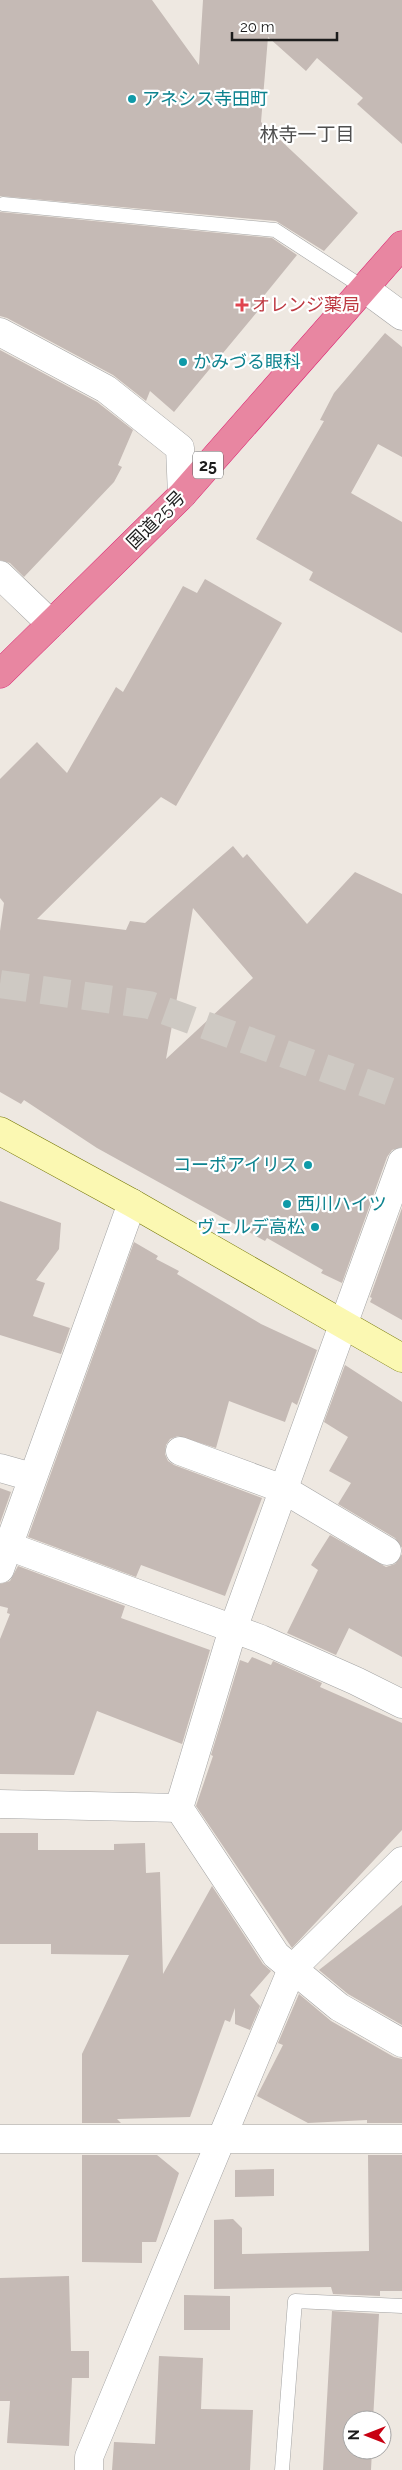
<svg xmlns="http://www.w3.org/2000/svg" width="402" height="2470" font-family="Raleway,'Noto Sans JP',sans-serif">
  <rect width="100%" height="100%" fill="#eee8e1"/>
  <g fill="#c5bab5" fill-rule="evenodd">
    <path d="M0,0H152L199,65L203,0H402V144L357,104L363,98L317,58L306,71L268,37L261,122L358,213L324,251L276,221L0,196Z"/>
    <path d="M0,212L272,238L297,255L258,303L262,306L174,412L150,391L146,401L113,375L7,318L0,316Z"/>
    <path d="M385,333L402,347V457L378,444L351,493L402,522V633L309,580L313,572L256,539L324,421L320,420L334,393Z"/>
    <path d="M0,350L97,402L133,430L118,465L122,467L114,482L24,577L10,563L0,560Z"/>
    <path d="M205,579L282,623L176,806L161,797L37,919L126,930L130,921L145,923L233,846L243,858L247,854L307,924L355,872L402,894V1147L392,1150L387,1157L342,1283L321,1273L323,1270L267,1238L265,1241L97,1148L24,1100L21,1104L0,1092V931L4,903L0,898V779L37,742L67,773L116,687L123,692L183,586L197,593ZM193,908L253,978L166,1059Z"/>
    <path d="M0,1201L61,1223L59,1249L36,1280L45,1283L33,1316L70,1328L61,1354L0,1335Z"/>
    <path d="M402,1208V1320L370,1302L372,1298L370,1297Z"/>
    <path d="M134,1242L158,1256L156,1259L179,1271L177,1274L261,1324L317,1350L297,1405L292,1402L285,1422L229,1401L216,1448L178,1436L170,1439L166,1445L165,1454L168,1461L174,1465L262,1498L225,1596L141,1565L136,1577L28,1537Z"/>
    <path d="M345,1365L402,1402V1548L395,1538L338,1504L351,1483L329,1471L348,1437L324,1422Z"/>
    <path d="M0,1488L11,1492L0,1523Z"/>
    <path d="M330,1535L386,1567L395,1564L402,1554V1657L349,1628L336,1655L287,1633L318,1570L311,1565Z"/>
    <path d="M18,1566L125,1606L121,1618L210,1650L182,1744L97,1711L74,1775L0,1774V1639L10,1614L7,1613L8,1608L0,1606V1584L10,1581Z"/>
    <path d="M252,1657L271,1665L273,1661L322,1683L320,1687L402,1723V1830L292,1948L196,1806L213,1756L211,1755L240,1660L248,1663Z"/>
    <path d="M0,1833H38V1850H114V1844L145,1843L146,1873L160,1872L163,1974L212,1886L263,1964L271,1971L250,1995L260,2006L250,2030L235,2024V2008L230,2022L225,2020L190,2117L117,2119L121,2123H82V2054L129,1955L51,1954V1944H0Z"/>
    <path d="M402,1905V2025L348,1994L319,1970Z"/>
    <path d="M299,1994L331,2021L394,2057L402,2059V2123H367V2120L308,2123L257,2096L283,2045L278,2043Z"/>
    <path d="M82,2155H157L179,2173L156,2242H142V2263L82,2262Z"/>
    <path d="M368,2155H402V2291H380V2296L333,2294L331,2287L214,2289V2220L233,2219L242,2228V2254L369,2251Z"/>
    <path d="M274,2169V2196L235,2197V2170Z"/>
    <path d="M69,2276L71,2351H89V2378H72L69,2446L7,2443L10,2401H0V2278Z"/>
    <path d="M184,2295L230,2296V2330H184Z"/>
    <path d="M332,2311L379,2314L373,2420H352V2450H372L371,2470H323Z"/>
    <path d="M159,2356L203,2358L201,2409L253,2410L250,2470H112L114,2442L155,2444Z"/>
  </g>
  <g fill="none" stroke-linecap="round" stroke-linejoin="round">
    <path stroke="#cec9c3" stroke-width="28" stroke-dasharray="28 14" stroke-linecap="butt" d="M0,984L149,1005L402,1096"/>
    <defs>
      <g id="lane">
        <path d="M3,204L275,230L364,288"/>
        <path d="M282,2470L295,2301L402,2306"/>
      </g>
      <g id="street">
        <path d="M364,288L402,316"/>
        <path d="M0,332L106,389L180,448L182,495"/>
        <path d="M0,575L51,624"/>
        <path d="M402,1162L233,1629L179,1808L276,1955L339,2007L402,2043"/>
        <path d="M180,1451L283,1489L387,1551"/>
        <path d="M0,1468L32,1477"/>
        <path d="M8,1546L261,1639L356,1681L402,1704"/>
        <path d="M0,1569L132,1203"/>
        <path d="M0,1804L179,1808"/>
        <path d="M0,2139H402"/>
        <path d="M89,2470V2457L292,1969L402,1861"/>
      </g>
      <path id="secondary" d="M0,1131L132,1203L402,1358"/>
      <path id="highway" d="M0,674L182,495L402,245"/>
    </defs>
    <use href="#lane" stroke="#a3a3a3" stroke-width="15"/>
    <use href="#street" stroke="#a3a3a3" stroke-width="29"/>
    <use href="#secondary" stroke="#727402" stroke-width="29"/>
    <use href="#highway" stroke="#db1f70" stroke-width="29"/>
    <use href="#lane" stroke="#fff" stroke-width="14"/>
    <use href="#street" stroke="#fff" stroke-width="28"/>
    <use href="#secondary" stroke="#fbf8b2" stroke-width="28"/>
    <use href="#highway" stroke="#e886a1" stroke-width="28"/>
  </g>
  <g fill="#0f9aa8" stroke="#fff" stroke-width="2">
    <circle cx="132" cy="99" r="5"/>
    <circle cx="183" cy="362" r="5"/>
    <circle cx="308" cy="1165" r="5"/>
    <circle cx="287" cy="1204" r="5"/>
    <circle cx="315" cy="1227" r="5"/>
  </g>
  <path fill="#e0444e" stroke="#fff" stroke-width="2" d="M239.5 297.5h5v5h5v5h-5v5h-5v-5h-5v-5h5z"/>
  <g text-anchor="middle" stroke-width="4.5" stroke-linejoin="round" paint-order="stroke">
    <rect fill="#fff" stroke="#606060" stroke-width="1" x="193" y="451.5" width="30" height="27" rx="4"/>
    <g font-size="16" font-weight="bold" fill="#1c1c1c">
      <text x="208" y="471">25</text>
    </g>
    <g font-size="18" fill="#0d838f" stroke="#fff" text-anchor="start">
      <text x="142" y="105">アネシス寺田町</text>
      <text x="193" y="368">かみづる眼科</text>
      <text x="298" y="1171" text-anchor="end">コーポアイリス</text>
      <text x="297" y="1210">西川ハイツ</text>
      <text x="305" y="1233" text-anchor="end">ヴェルデ高松</text>
    </g>
    <g font-size="18" fill="#be3a42" stroke="#fff" text-anchor="start">
      <text x="252" y="311">オレンジ薬局</text>
    </g>
    <g font-size="18" fill="#1c1c1c" stroke="#fff">
      <text transform="translate(156 520) rotate(-45)" y="6">国道25号</text>
    </g>
    <g font-size="19" fill="#4f4f4f" stroke="#fff">
      <text x="307" y="141">林寺一丁目</text>
    </g>
  </g>
  <g transform="translate(367 2435) rotate(270)"><circle r="24" fill="#ffffff" stroke="#a4a4a4"/>
  <path d="M0-4L9 19L0 12L-9 19Z" fill="#c80012"/>
  <text y="-8" font-size="14" font-weight="bold" text-anchor="middle" fill="#1c1c1c">N</text>
  </g>
  <path d="M232 32v8h105v-8" fill="none" stroke="#1c1c1c" stroke-width="2.5"/>
  <text x="240" y="32" font-size="15" fill="#1c1c1c" stroke="#ffffff" stroke-width="4" paint-order="stroke">20 m</text>
</svg>
